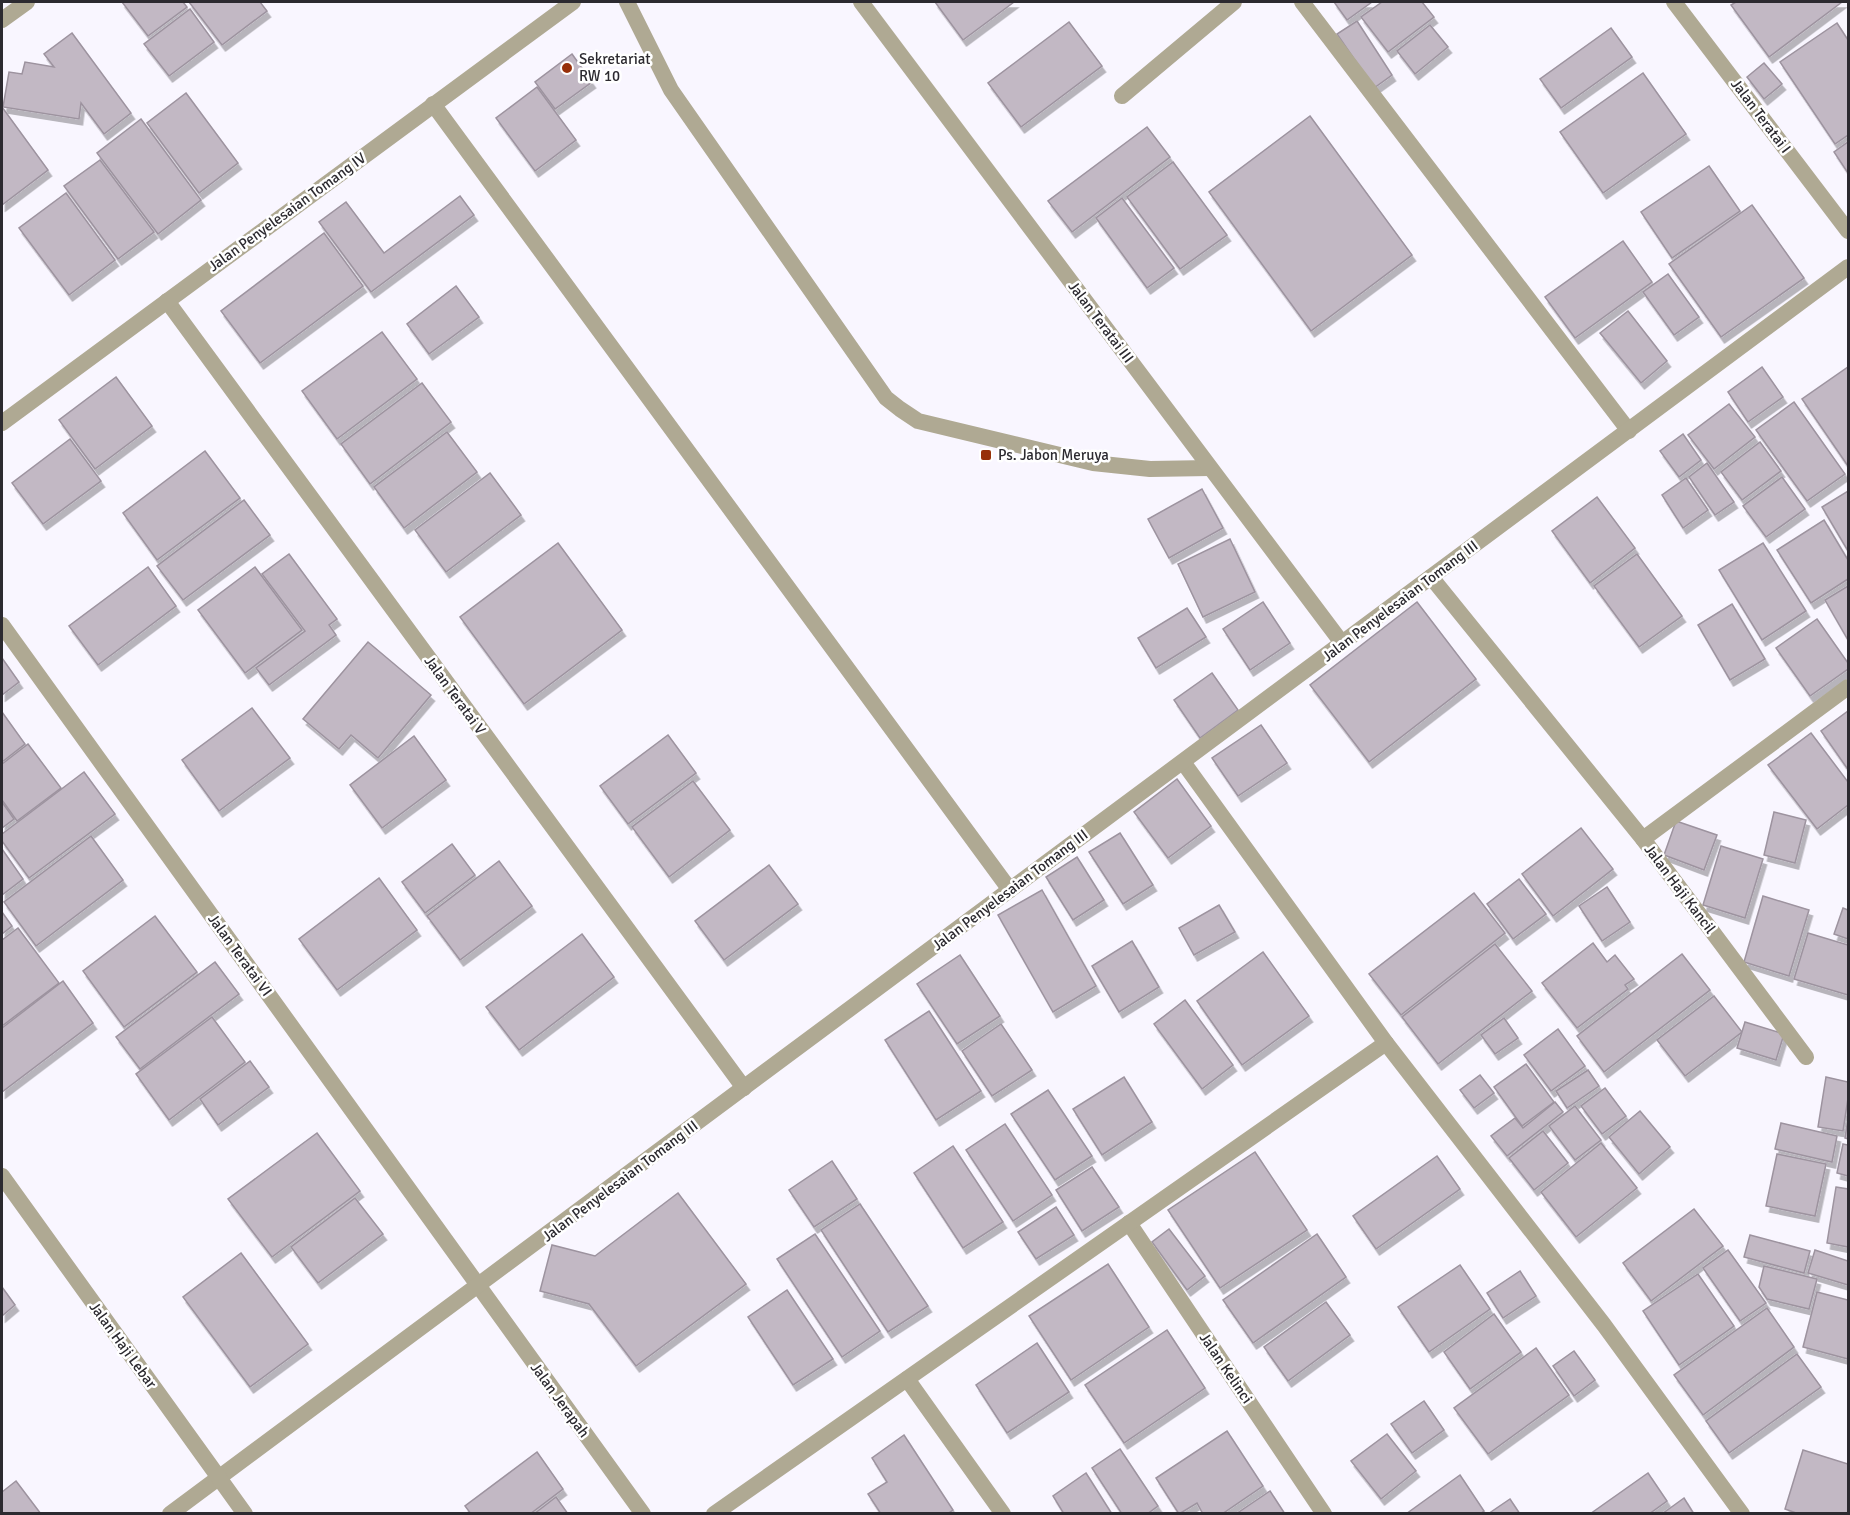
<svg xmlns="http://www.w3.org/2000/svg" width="1850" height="1515" font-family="Signika,sans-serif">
  <defs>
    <filter id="shadow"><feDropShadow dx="3.5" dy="6" stdDeviation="0" flood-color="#0004"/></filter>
  </defs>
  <rect width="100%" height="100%" fill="#f9f6ff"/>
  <g fill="#c2b8c4" stroke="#9d939f" stroke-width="1.5" filter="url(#shadow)">
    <path d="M122,2H183L187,7L148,36Z"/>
    <path d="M189,2H260L267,11L222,45Z"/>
    <path d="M935,2H1014L963,40Z"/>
    <path d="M1334,2H1372L1347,20Z"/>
    <path d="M1382,2H1422L1434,17L1388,52L1361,17Z"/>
    <path d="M1736,2H1842L1769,57L1731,5Z"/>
    <path d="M190,9L214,42L169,76L144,44Z"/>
    <path d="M1357,21L1392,75L1374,88L1337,34Z"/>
    <path d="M1069,22L1102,66L1021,127L988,83Z"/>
    <path d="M1837,23L1848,40V135L1835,144L1780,62Z"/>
    <path d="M1430,25L1448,47L1415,74L1397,51Z"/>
    <path d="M1611,28L1632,57L1561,108L1540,79Z"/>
    <path d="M72,33L131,113L104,134L81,103L79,119L3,107L9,72L22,74L25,62L54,67L44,54Z"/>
    <path d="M572,54L592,82L555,109L535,82Z"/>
    <path d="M1764,63L1782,84L1764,99L1747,77Z"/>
    <path d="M1643,73L1686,134L1603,193L1560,132Z"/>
    <path d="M537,87L576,140L535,171L496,118Z"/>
    <path d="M186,93L238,163L199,193L147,123Z"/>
    <path d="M2,107L48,170L2,205Z"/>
    <path d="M1310,116L1412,255L1311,331L1209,192Z"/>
    <path d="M141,119L201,200L158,234L97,153Z"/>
    <path d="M1147,127L1170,157L1072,232L1048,201Z"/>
    <path d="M1848,142V173L1834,152Z"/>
    <path d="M100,160L154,232L118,259L64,186Z"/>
    <path d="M1173,162L1227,235L1180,269L1127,197Z"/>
    <path d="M1709,166L1740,211L1672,258L1641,212Z"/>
    <path d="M66,193L115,260L69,295L19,228Z"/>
    <path d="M460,196L474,215L371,292L319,222L346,202L384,253Z"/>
    <path d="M1122,198L1174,268L1147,288L1096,218Z"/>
    <path d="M1752,205L1804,278L1721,337L1669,264Z"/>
    <path d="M324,233L363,286L260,363L221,311Z"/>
    <path d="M1623,241L1652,282L1575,338L1545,297Z"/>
    <path d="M1668,274L1699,317L1674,335L1643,292Z"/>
    <path d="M456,286L479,317L429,354L407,324Z"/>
    <path d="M1628,311L1667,361L1641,383L1600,333Z"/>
    <path d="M382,332L417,379L337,439L302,391Z"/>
    <path d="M1762,367L1783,397L1748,422L1728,392Z"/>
    <path d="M1848,367V466L1802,399Z"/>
    <path d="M116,377L152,426L95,469L59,420Z"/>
    <path d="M422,383L451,422L370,484L341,444Z"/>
    <path d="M1794,402L1845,474L1807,501L1756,430Z"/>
    <path d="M1729,404L1755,437L1714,469L1688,435Z"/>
    <path d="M447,432L477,472L404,528L374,487Z"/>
    <path d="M1683,434L1701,460L1679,477L1660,451Z"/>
    <path d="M70,439L101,481L43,524L12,483Z"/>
    <path d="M1760,442L1781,471L1742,500L1721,472Z"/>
    <path d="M205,451L240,498L157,560L123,513Z"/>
    <path d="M1707,463L1734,502L1715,515L1689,477Z"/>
    <path d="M490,473L521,515L446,572L415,530Z"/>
    <path d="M1782,477L1805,509L1766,537L1743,506Z"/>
    <path d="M1686,478L1708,510L1683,528L1662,495Z"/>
    <path d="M1202,489L1223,528L1169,558L1148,519Z"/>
    <path d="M1848,491V551L1822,507Z"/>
    <path d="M1597,497L1635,548L1590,583L1552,531Z"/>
    <path d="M244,500L270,535L183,600L157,566Z"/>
    <path d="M1824,520L1848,560V579L1811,603L1777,550Z"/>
    <path d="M1230,539L1255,592L1203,617L1178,564Z"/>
    <path d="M558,543L622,630L524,704L460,617Z"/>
    <path d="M1763,543L1806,611L1762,640L1719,570Z"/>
    <path d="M289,554L337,619L329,625L336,635L269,685L256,668L305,631L262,574Z"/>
    <path d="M1637,554L1682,616L1639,647L1594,586Z"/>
    <path d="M148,567L176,606L98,665L69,626Z"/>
    <path d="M255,567L302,630L245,673L198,610Z"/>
    <path d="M1848,586V640L1825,600Z"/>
    <path d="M1263,602L1290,643L1250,670L1223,629Z"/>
    <path d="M1417,602L1476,679L1369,762L1310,685Z"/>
    <path d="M1732,604L1765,659L1730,680L1698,625Z"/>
    <path d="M1187,608L1206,637L1156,668L1138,638Z"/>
    <path d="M1817,619L1848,663V669L1810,696L1776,648Z"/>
    <path d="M368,642L431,695L378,758L351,735L339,749L303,719Z"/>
    <path d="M2,658L19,682L2,695Z"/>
    <path d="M1212,673L1238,710L1200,738L1174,700Z"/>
    <path d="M252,708L290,758L219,811L182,760Z"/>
    <path d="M1848,711V767L1847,768L1821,731Z"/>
    <path d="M2,712L25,744L2,762Z"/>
    <path d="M1261,725L1287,763L1238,796L1212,758Z"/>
    <path d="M1811,733L1848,782V805L1817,829L1768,765Z"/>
    <path d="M668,735L696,773L628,824L600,786Z"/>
    <path d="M414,736L446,780L382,828L350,785Z"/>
    <path d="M28,744L61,788L17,821L2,800V764Z"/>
    <path d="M84,772L115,814L29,878L2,841V834Z"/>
    <path d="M1177,779L1211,826L1168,858L1134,812Z"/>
    <path d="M693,781L730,830L669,877L632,827Z"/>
    <path d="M2,802L14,819L2,828Z"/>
    <path d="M1774,812L1806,820L1795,863L1764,855Z"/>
    <path d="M1676,821L1717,835L1704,870L1664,855Z"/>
    <path d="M1581,828L1613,869L1553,916L1522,874Z"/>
    <path d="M1120,833L1153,885L1123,904L1089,852Z"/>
    <path d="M91,836L123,880L36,946L4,902Z"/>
    <path d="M452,844L475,875L425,913L402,882Z"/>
    <path d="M1721,846L1763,859L1745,918L1703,905Z"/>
    <path d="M2,849L23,879L2,895Z"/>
    <path d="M1077,857L1104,900L1073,920L1046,877Z"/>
    <path d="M499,861L532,906L460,960L427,916Z"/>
    <path d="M769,865L798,904L724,960L695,921Z"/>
    <path d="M379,878L417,930L337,990L299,939Z"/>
    <path d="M1519,879L1546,914L1513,939L1487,904Z"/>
    <path d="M1607,887L1630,922L1602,941L1579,906Z"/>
    <path d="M1042,890L1096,986L1053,1012L998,915Z"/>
    <path d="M1474,893L1505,933L1401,1015L1369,974Z"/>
    <path d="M1763,896L1809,910L1789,976L1744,962Z"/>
    <path d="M1219,905L1235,932L1194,955L1179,928Z"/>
    <path d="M1843,908L1848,910V939L1834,934Z"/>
    <path d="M2,912L12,926L2,934Z"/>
    <path d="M155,916L197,972L124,1027L83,971Z"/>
    <path d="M18,928L59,983L2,1026V940Z"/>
    <path d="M1808,933L1848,945V995L1794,979Z"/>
    <path d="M582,934L614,977L519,1050L486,1007Z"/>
    <path d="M1132,941L1159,987L1119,1012L1092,966Z"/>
    <path d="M1593,943L1607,962L1615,955L1634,979L1625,985L1628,989L1577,1028L1542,983Z"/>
    <path d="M1495,944L1532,991L1438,1064L1402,1017Z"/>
    <path d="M1263,952L1309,1016L1242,1065L1197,1001Z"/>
    <path d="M1682,954L1710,990L1604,1072L1577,1036Z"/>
    <path d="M960,955L1000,1016L957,1044L917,984Z"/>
    <path d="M215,962L239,994L140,1069L116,1037Z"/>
    <path d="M63,981L93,1023L2,1092V1028Z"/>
    <path d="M1714,996L1742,1032L1685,1076L1657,1040Z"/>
    <path d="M1185,1000L1233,1065L1202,1089L1154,1024Z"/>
    <path d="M929,1011L981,1091L936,1120L885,1040Z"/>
    <path d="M212,1017L245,1062L169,1120L136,1074Z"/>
    <path d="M1504,1018L1518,1038L1495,1054L1481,1035Z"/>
    <path d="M1745,1022L1784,1034L1776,1060L1737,1048Z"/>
    <path d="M1001,1024L1032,1070L992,1096L962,1051Z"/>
    <path d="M1558,1029L1585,1066L1551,1091L1524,1055Z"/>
    <path d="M250,1061L269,1087L218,1125L200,1099Z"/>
    <path d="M1526,1064L1554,1102L1522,1126L1494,1087Z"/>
    <path d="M1588,1070L1599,1086L1567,1108L1556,1091Z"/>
    <path d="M1480,1075L1494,1093L1474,1108L1460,1090Z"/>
    <path d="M1124,1077L1152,1122L1102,1155L1073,1109Z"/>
    <path d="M1826,1077L1848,1082V1098L1843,1131L1818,1127Z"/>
    <path d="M1605,1088L1626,1116L1602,1134L1581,1106Z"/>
    <path d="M1048,1090L1092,1156L1055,1180L1011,1114Z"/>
    <path d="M1555,1102L1563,1112L1507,1156L1491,1136L1515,1118L1523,1128Z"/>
    <path d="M1575,1106L1601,1140L1575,1160L1549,1126Z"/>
    <path d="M1640,1111L1670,1147L1639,1174L1609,1137Z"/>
    <path d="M1848,1119V1139L1845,1138Z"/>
    <path d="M1781,1123L1837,1136L1832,1162L1775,1149Z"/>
    <path d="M1005,1124L1052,1195L1013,1221L966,1150Z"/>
    <path d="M1543,1131L1568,1163L1534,1190L1509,1158Z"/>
    <path d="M317,1133L360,1191L272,1257L228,1199Z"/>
    <path d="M1601,1143L1637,1188L1576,1237L1541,1192Z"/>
    <path d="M1843,1144L1848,1145V1176L1837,1173Z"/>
    <path d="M953,1146L1003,1222L963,1248L914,1173Z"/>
    <path d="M1255,1152L1307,1230L1220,1288L1168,1210Z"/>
    <path d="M1777,1154L1826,1164L1815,1216L1766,1206Z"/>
    <path d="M1437,1156L1460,1189L1376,1249L1353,1216Z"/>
    <path d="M832,1161L857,1199L814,1227L789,1190Z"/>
    <path d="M1092,1167L1119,1207L1082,1231L1056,1190Z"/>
    <path d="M1836,1187L1848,1189V1247L1827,1243Z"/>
    <path d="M678,1193L746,1284L636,1366L589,1304L540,1291L552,1245L595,1256Z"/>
    <path d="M355,1198L383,1234L318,1283L291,1247Z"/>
    <path d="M860,1204L928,1306L888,1332L821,1230Z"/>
    <path d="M1056,1207L1074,1235L1036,1259L1018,1232Z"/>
    <path d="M1694,1209L1723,1246L1651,1301L1623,1263Z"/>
    <path d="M1169,1229L1205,1276L1187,1290L1152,1242Z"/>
    <path d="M815,1234L880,1331L842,1357L777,1259Z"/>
    <path d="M1317,1234L1346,1277L1253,1343L1223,1300Z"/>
    <path d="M1750,1235L1810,1251L1804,1273L1744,1257Z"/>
    <path d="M1728,1250L1766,1303L1740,1321L1703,1268Z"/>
    <path d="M1815,1250L1848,1261V1285L1808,1273Z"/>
    <path d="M241,1253L308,1344L250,1387L183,1297Z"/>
    <path d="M1108,1264L1149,1327L1071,1380L1029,1316Z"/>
    <path d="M1460,1265L1490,1309L1429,1352L1398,1307Z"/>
    <path d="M1764,1266L1817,1279L1809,1309L1767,1299L1759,1287Z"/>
    <path d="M1520,1271L1536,1296L1503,1318L1487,1293Z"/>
    <path d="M1698,1274L1734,1326L1679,1365L1643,1311Z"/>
    <path d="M2,1287L15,1305L2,1316Z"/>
    <path d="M787,1290L833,1359L793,1385L748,1317Z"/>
    <path d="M1817,1292L1848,1300V1359L1803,1347Z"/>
    <path d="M1326,1302L1350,1335L1288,1381L1264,1347Z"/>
    <path d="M1767,1308L1794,1347L1703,1415L1674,1375Z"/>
    <path d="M1494,1314L1521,1352L1470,1389L1444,1352Z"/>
    <path d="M1167,1330L1205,1388L1124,1443L1085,1385Z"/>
    <path d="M1037,1343L1069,1392L1007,1433L976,1385Z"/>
    <path d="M1536,1348L1569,1395L1488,1454L1454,1408Z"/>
    <path d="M1574,1351L1595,1380L1574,1396L1553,1366Z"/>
    <path d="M1797,1354L1821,1387L1729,1453L1706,1421Z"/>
    <path d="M1424,1401L1444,1430L1412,1453L1391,1424Z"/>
    <path d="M1227,1431L1263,1486L1222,1514H1203L1197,1503L1179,1514L1156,1478Z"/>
    <path d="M1387,1434L1416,1471L1381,1499L1351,1461Z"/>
    <path d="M904,1435L953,1510L947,1514H881L868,1494L887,1482L872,1458Z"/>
    <path d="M1120,1449L1158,1506L1147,1514H1122L1092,1468Z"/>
    <path d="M1803,1450L1848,1464V1514H1799L1785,1509Z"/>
    <path d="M537,1452L563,1489L530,1514H471L465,1506Z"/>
    <path d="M1086,1473L1112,1514H1064L1053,1496Z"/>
    <path d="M1648,1473L1667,1501L1649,1514H1590Z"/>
    <path d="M1460,1475L1484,1511L1480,1514H1406Z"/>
    <path d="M16,1481L41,1514H2V1492Z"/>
    <path d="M1270,1491L1285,1514H1236Z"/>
    <path d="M556,1497L568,1514H534Z"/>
    <path d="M1684,1498L1694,1514H1662Z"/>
    <path d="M1510,1499L1520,1514H1488Z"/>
  </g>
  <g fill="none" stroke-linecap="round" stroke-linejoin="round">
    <path stroke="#afa993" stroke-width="16" d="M627,2L671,90L886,398L900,409L918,421L1093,463L1150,469L1210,468"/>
    <g stroke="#afa993" stroke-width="16">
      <path d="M861,2L1342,643"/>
      <path d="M1302,2L1629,431"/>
      <path d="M1674,2L1848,231"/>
      <path d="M2,20L27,2"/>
      <path d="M1122,96L1234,2"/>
      <path d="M433,104L1010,890"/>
      <path d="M167,301L744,1088"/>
      <path d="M1431,577L1643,839L1806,1057"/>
      <path d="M2,625L643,1514"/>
      <path d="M1183,762L1386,1043L1604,1325L1742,1514"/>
      <path d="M1643,839L1848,687"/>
      <path d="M1129,1223L1324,1514"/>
      <path d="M907,1379L1003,1514"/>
      <path d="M170,1514L1848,267"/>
      <path d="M714,1514L1386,1043"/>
    </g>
    <g stroke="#afa993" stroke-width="16">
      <path d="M2,423L573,2"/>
      <path d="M2,1176L245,1514"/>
    </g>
  </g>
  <g fill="#97300a" stroke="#fff" stroke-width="2">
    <circle cx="567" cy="68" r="6"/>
    <rect x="980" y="449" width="12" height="12" rx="3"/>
  </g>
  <g text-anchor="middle" stroke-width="5" stroke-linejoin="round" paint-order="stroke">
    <g font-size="15" fill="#2c2a30" stroke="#fff" text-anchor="start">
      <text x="579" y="64">Sekretariat<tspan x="579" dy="17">RW 10</tspan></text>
      <text x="998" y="460">Ps. Jabon Meruya</text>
    </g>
    <g font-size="15" fill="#2c2a30" stroke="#fff">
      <text transform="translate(1761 116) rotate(53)" y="5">Jalan Teratai I</text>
      <text transform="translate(287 212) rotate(-36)" y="5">Jalan Penyelesaian Tomang IV</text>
      <text transform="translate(1101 322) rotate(53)" y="5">Jalan Teratai III</text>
      <text transform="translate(1400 601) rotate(-37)" y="5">Jalan Penyelesaian Tomang III</text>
      <text transform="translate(455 695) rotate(54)" y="5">Jalan Teratai V</text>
      <text transform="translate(1680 889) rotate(53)" y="5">Jalan Haji Kancil</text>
      <text transform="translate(1010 890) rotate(-37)" y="5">Jalan Penyelesaian Tomang III</text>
      <text transform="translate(240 955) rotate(54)" y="5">Jalan Teratai VI</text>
      <text transform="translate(620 1181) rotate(-37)" y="5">Jalan Penyelesaian Tomang III</text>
      <text transform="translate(123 1345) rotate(54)" y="5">Jalan Haji Lebar</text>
      <text transform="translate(1226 1368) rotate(56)" y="5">Jalan Kelinci</text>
      <text transform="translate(560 1400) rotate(54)" y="5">Jalan Jerapah</text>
    </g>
  </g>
  <rect width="1850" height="1515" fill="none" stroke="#2c2a30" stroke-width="6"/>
</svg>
